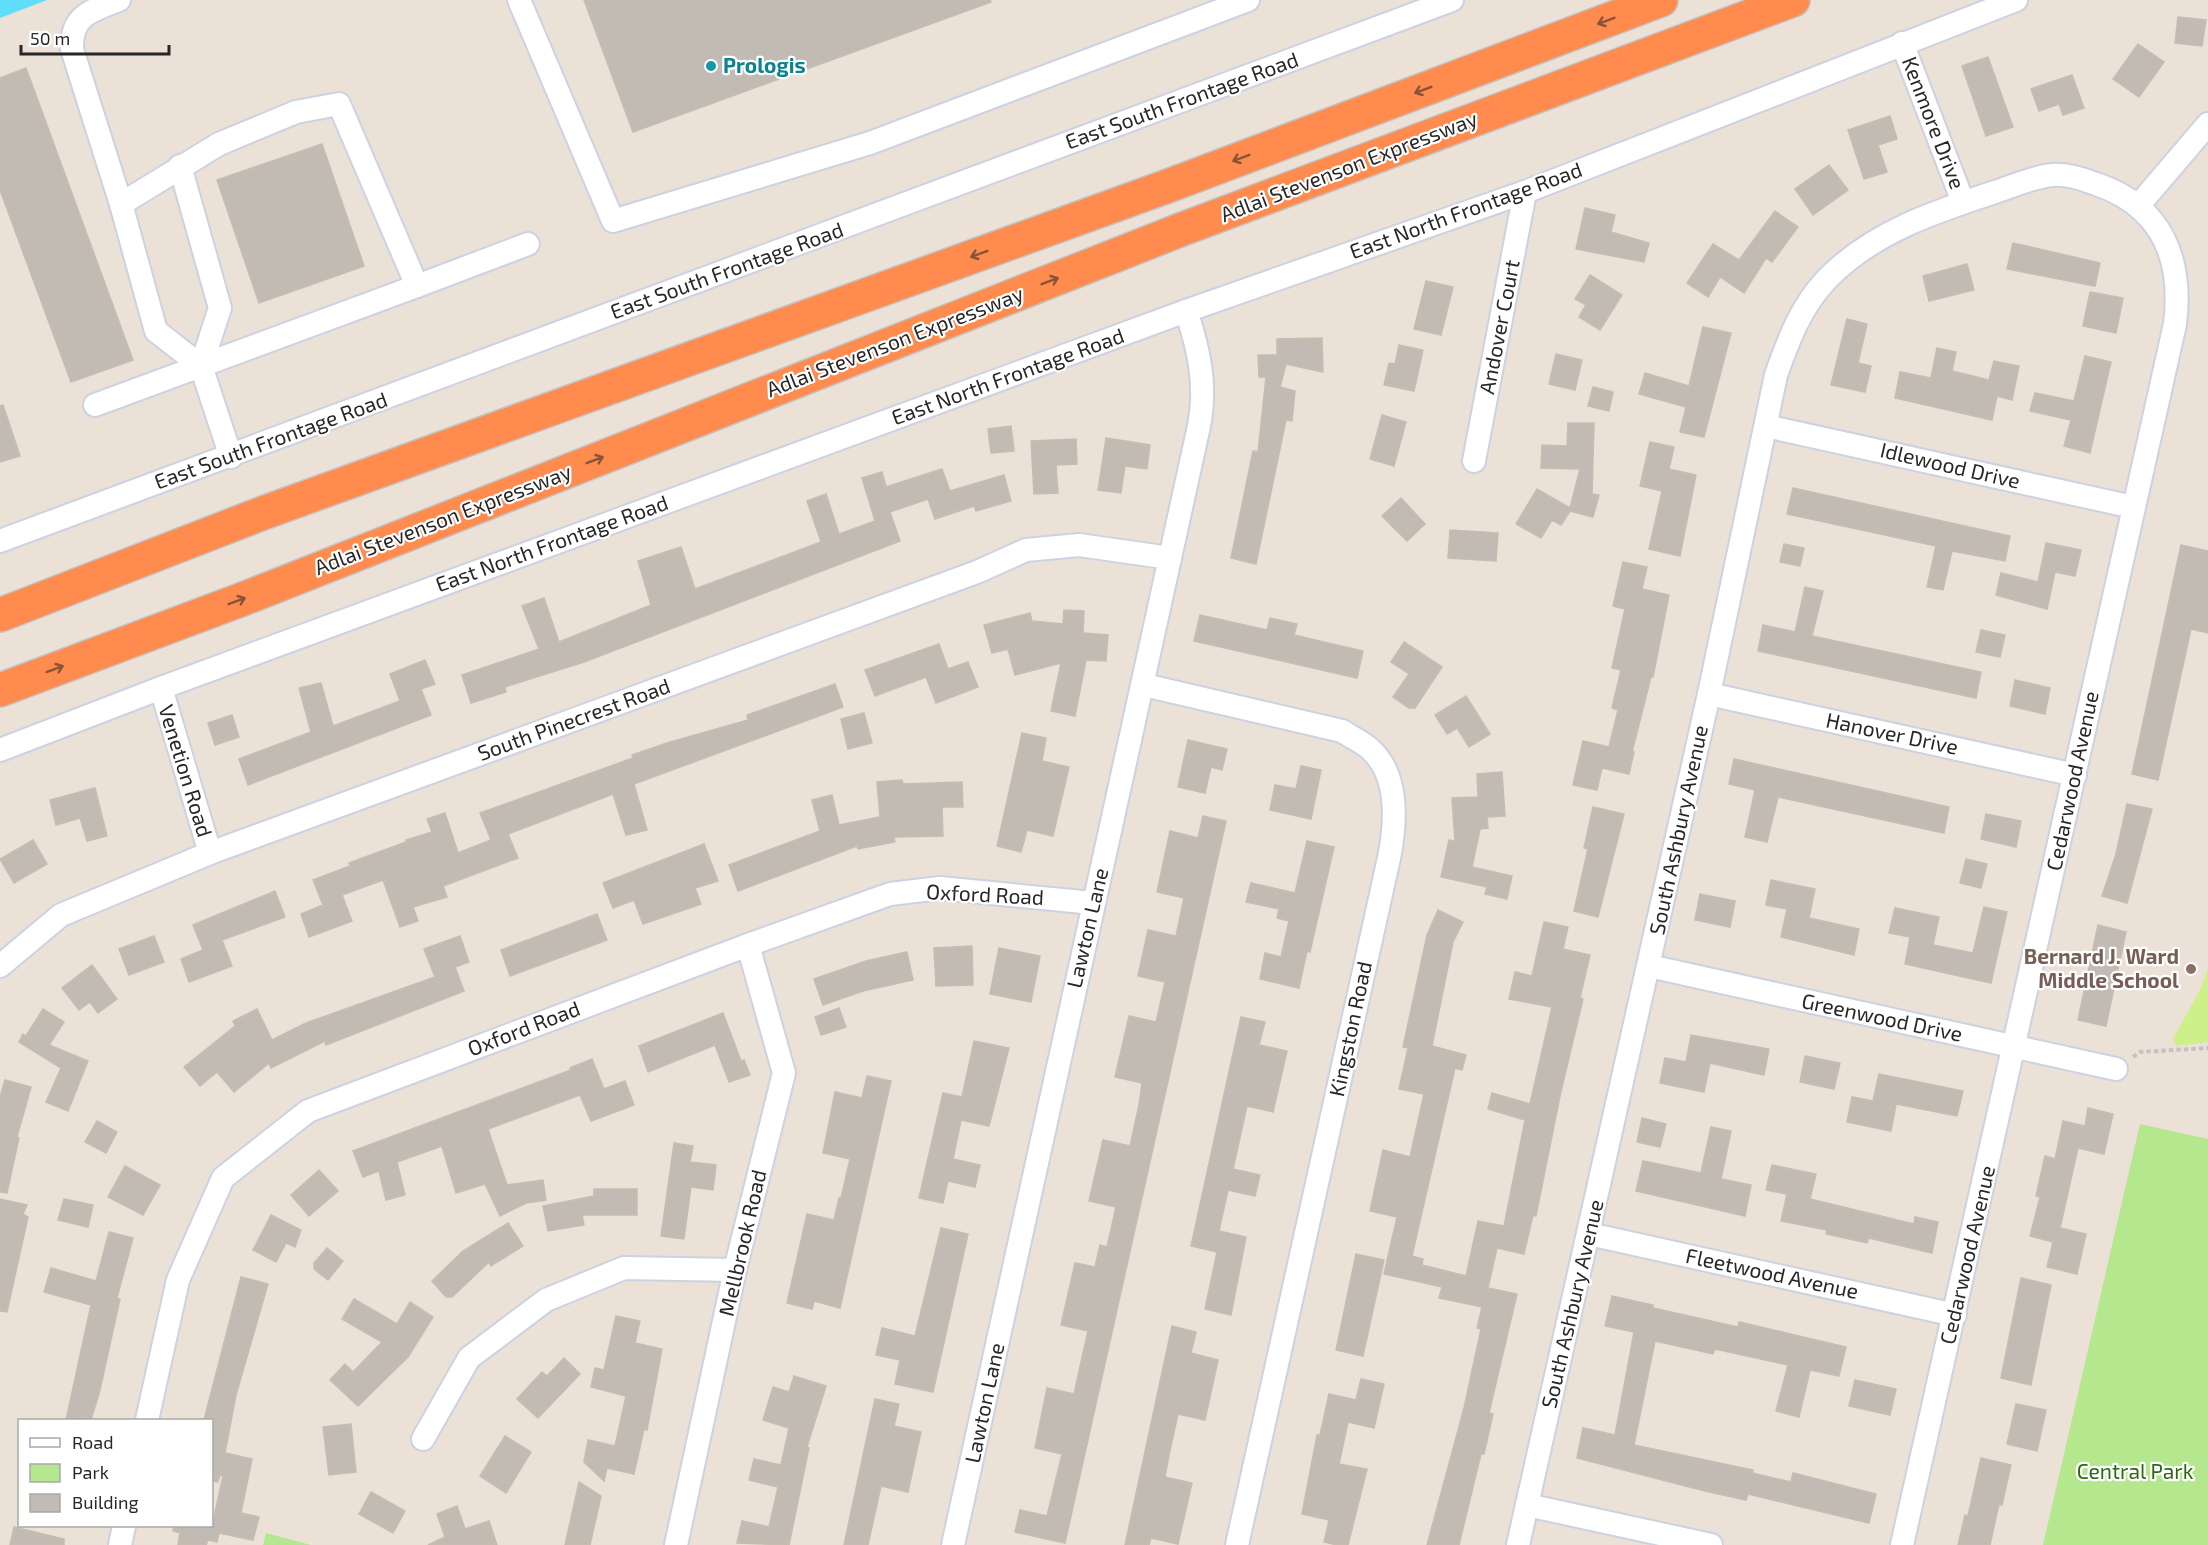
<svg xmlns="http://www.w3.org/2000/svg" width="2208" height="1545" font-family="'Exo 2',sans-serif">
  <rect width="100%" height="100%" fill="#ebe1d7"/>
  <g fill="#b4e78e">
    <path d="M2140,1124L2208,1139V1545H2043Z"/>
    <path d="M266,1533L311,1545H263Z"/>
  </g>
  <path fill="#cdf089" d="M2208,968V1042L2177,1046L2173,1039L2201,988Z"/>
  <path fill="#60ddf8" d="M0,0H47L0,18Z"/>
  <g fill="#c2bbb4" stroke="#c6bdb1" stroke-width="1.5">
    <path d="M584,0H990L991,2L633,132Z"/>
    <path d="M2178,17L2206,20L2202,46L2175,43Z"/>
    <path d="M2138,44L2164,62L2139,97L2113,79Z"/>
    <path d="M1988,57L2013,127L1986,136L1962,66Z"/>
    <path d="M26,68L133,360L71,382L0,190V78Z"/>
    <path d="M2072,75L2084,108L2063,115L2059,104L2039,111L2031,89Z"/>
    <path d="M1890,116L1897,139L1878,145L1887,172L1864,179L1848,130Z"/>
    <path d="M322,144L364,266L259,303L217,180Z"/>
    <path d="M1829,165L1848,190L1813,215L1795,189Z"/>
    <path d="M1585,208L1615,215L1611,232L1649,243L1644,262L1576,249Z"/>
    <path d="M1775,211L1798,227L1772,262L1766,258L1744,293L1720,277L1708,297L1687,283L1713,244L1739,260Z"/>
    <path d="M2013,243L2100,263L2095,286L2007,269Z"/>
    <path d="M1967,264L1974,290L1929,301L1923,276Z"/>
    <path d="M1590,275L1622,295L1600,330L1579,317L1586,305L1575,299Z"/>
    <path d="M1426,281L1453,287L1441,335L1414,329Z"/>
    <path d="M2090,292L2123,298L2116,333L2083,326Z"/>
    <path d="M1847,319L1867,324L1858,363L1871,366L1865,392L1831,385Z"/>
    <path d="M1703,327L1731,333L1704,437L1680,432L1686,407L1639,394L1645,373L1689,386Z"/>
    <path d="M1322,338L1323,372L1286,364L1280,387L1295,391L1292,421L1286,420L1256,564L1231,558L1253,451L1258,452L1266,377H1259L1258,355H1277V339Z"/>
    <path d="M1399,345L1423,350L1414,391L1384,385L1389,363L1395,364Z"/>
    <path d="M1937,348L1956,352L1952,371L1989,380L1994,361L2019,366L2012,400L1997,396L1992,420L1895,398L1900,372L1931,378Z"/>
    <path d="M1556,354L1582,360L1575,390L1549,384Z"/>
    <path d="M2085,356L2111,362L2090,453L2064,446L2071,420L2030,411L2035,393L2074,401Z"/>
    <path d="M1593,387L1613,392L1609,411L1588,406Z"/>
    <path d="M3,405L20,456L0,462V406Z"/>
    <path d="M1382,415L1406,422L1394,466L1370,459Z"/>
    <path d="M1568,423H1594L1592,494L1599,495L1593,517L1570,511L1561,525L1552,520L1541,538L1516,524L1537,489L1570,508L1580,469L1541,468L1542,445L1567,446Z"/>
    <path d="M1011,426L1014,451L991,453L988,429Z"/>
    <path d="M1106,438L1150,445L1147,469L1125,466L1121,493L1098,490Z"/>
    <path d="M1076,439L1077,464L1056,465L1058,493L1034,494L1031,441Z"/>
    <path d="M1650,442L1674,447L1669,469L1696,475L1680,556L1649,549L1662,491L1640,486Z"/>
    <path d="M942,469L950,491L1004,475L1011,501L976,511L974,506L935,519L928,499L890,512L900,541L584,662L505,687L506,692L471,703L462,675L539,649L522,606L544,598L559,642L651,605L638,561L681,547L695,589L821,542L807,501L826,494L839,534L875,521L862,478L882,472L886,487Z"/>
    <path d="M1793,488L2010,536L2005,561L1952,551L1943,590L1927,587L1936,546L1787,514Z"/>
    <path d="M1401,498L1425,524L1407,541L1382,516Z"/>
    <path d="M1450,530L1498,533L1496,561L1448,558Z"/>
    <path d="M2046,543L2081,550L2075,576L2055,572L2047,609L1996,595L2001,573L2038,582Z"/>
    <path d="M1784,544L1804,548L1800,566L1780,562Z"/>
    <path d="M2181,545L2208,551V633L2191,629L2158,780L2132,774Z"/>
    <path d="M1623,562L1647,567L1642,589L1669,595L1653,677H1651L1632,752H1634L1629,774L1602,768L1597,790L1573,785L1583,741L1609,747L1618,710L1612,708L1621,670L1612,668L1625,609L1613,606Z"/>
    <path d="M1805,587L1823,591L1812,636L1981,672L1976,698L1758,651L1763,625L1795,632Z"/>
    <path d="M1064,610L1084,611L1083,633L1108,635L1106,661L1086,660L1075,716L1051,711L1061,663L1015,675L1008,649L992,653L984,625L1030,613L1032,621L1063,624Z"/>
    <path d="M1200,615L1267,630L1270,618L1297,624L1294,635L1363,651L1357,678L1194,641Z"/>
    <path d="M1981,630L2005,635L2000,657L1976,652Z"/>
    <path d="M1404,642L1442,667L1415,708H1409L1393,697L1409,674L1391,662Z"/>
    <path d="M939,644L948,669L968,662L978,687L936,703L926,677L875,696L865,670Z"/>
    <path d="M425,660L435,684L421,689L431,715L248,785L239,759L311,732L299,688L321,683L333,726L400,701L390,674Z"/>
    <path d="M2015,680L2050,688L2045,714L2010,706Z"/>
    <path d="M835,684L843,707L634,784L647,830L626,835L613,794L508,834L518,858L443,886L447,897L413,907L418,921L400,927L383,880L342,895L352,921L309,937L301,914L323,905L313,880L350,866L349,863L406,842V840L432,832L427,819L445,813L458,853L491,840L480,813L633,758L632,755L667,743L748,720L747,715Z"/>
    <path d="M1466,696L1490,734L1469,747L1457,728L1447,734L1435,715Z"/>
    <path d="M864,713L872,743L848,749L841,719Z"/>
    <path d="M232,715L239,737L215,745L208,723Z"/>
    <path d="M1022,733L1046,738L1042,761L1069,767L1053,836L1027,830L1021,852L997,846Z"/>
    <path d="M1188,740L1227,749L1222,770L1211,767L1205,793L1178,787Z"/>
    <path d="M1734,759L1949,807L1944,833L1778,797L1767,842L1745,837L1755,790L1729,784Z"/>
    <path d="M1301,766L1321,770L1311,819L1270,810L1275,785L1296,789Z"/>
    <path d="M1502,772L1505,816L1487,817L1488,828L1480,829L1472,867L1512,876L1507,899L1485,894L1487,887L1441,877L1449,840L1455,841L1452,798L1478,797L1477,774Z"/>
    <path d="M902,780L903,784L962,782L963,807H942L943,836L894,837L895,842L858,849L857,846L738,891L729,865L820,831L812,800L832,795L839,825L880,817L877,782Z"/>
    <path d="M95,788L107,836L87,841L80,818L56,825L50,800Z"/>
    <path d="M2127,804L2152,809L2127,903L2102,896L2116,854Z"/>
    <path d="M1593,807L1624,814L1598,917L1574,911L1588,849L1584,848Z"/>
    <path d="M1986,814L2021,821L2016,847L1981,839Z"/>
    <path d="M1203,816L1226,821L1065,1543L1015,1532L1020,1510L1047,1516L1062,1454L1035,1448L1047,1388L1074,1394L1083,1353L1088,1331L1061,1325L1075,1263L1095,1267L1100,1245L1107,1247L1116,1207L1089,1201L1103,1140L1130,1146L1139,1105L1142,1083L1115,1077L1129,1016L1156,1022L1165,982L1138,976L1148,930L1176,936L1184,898L1157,892L1170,831L1198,838Z"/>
    <path d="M33,840L47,864L14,883L0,859Z"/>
    <path d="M1307,841L1334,847L1310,952L1307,951L1299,988L1260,979L1265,953L1281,957L1289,921L1277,918L1279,909L1246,902L1251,883L1295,893Z"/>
    <path d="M704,844L718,881L695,888L701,904L643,924L634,900L613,908L603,883Z"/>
    <path d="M1966,859L1987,864L1981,888L1960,883Z"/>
    <path d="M1771,880L1815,889L1809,918L1859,929L1854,955L1781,937L1787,909L1766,905Z"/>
    <path d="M275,891L285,917L222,940L232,966L189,982L181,959L203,950L193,925Z"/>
    <path d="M1700,894L1735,901L1730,927L1695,920Z"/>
    <path d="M1984,907L2007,912L1991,983L1905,964L1910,937L1889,933L1895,908L1939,917L1933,945L1973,953Z"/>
    <path d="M1438,910L1463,922L1453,942L1432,1046L1466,1055L1462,1070L1455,1068L1412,1256L1423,1259L1422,1265L1466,1276L1478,1221L1504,1226L1525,1120L1488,1109L1492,1093L1530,1104L1552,1007L1509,999L1515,972L1532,976L1544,922L1568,927L1563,949L1590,955L1580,998L1583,999L1560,1096L1536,1216L1533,1215L1524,1254L1497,1248L1488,1288L1517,1294L1489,1413L1493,1414L1484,1454H1481L1459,1545H1427L1464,1408L1481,1329L1477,1328L1482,1307L1439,1298L1442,1287L1384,1274L1397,1217L1370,1211L1383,1150L1410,1157L1424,1094L1399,1089L1408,1048L1403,1047L1427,935Z"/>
    <path d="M597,914L607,940L510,976L501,950Z"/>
    <path d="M2098,925L2126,932L2106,1026L2078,1020Z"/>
    <path d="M154,936L164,962L129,975L119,949Z"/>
    <path d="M460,936L469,962L455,967L464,991L326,1045L325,1041L271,1068L269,1063L234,1092L217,1072L200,1086L184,1067L235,1026L233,1021L257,1009L272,1040L306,1023L435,977L424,949Z"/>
    <path d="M972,946L973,985L936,986L934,948Z"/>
    <path d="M999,948L1040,956L1031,1002L990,994Z"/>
    <path d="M907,952L913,980L863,991L823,1005L814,979L866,961Z"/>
    <path d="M92,965L117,999L98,1013L90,1002L79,1010L62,988Z"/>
    <path d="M839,1008L846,1027L821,1035L815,1017Z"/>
    <path d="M43,1009L64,1022L49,1045L88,1061L68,1111L46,1102L61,1068L19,1042L23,1034L26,1036Z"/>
    <path d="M723,1013L741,1061L744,1060L750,1075L729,1082L715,1045L648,1072L639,1046Z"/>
    <path d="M1241,1017L1265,1022L1259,1045L1287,1051L1273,1112L1247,1106L1233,1169L1260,1175L1255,1196L1228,1190L1219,1231L1246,1237L1231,1315L1205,1309L1217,1252L1191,1246Z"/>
    <path d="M1691,1035L1769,1049L1764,1075L1710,1063L1704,1092L1660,1083L1665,1058L1686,1062Z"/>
    <path d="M974,1041L1009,1048L989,1126L961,1120L953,1159L980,1165L975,1187L948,1181L943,1203L919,1198L943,1093L962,1097Z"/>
    <path d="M1805,1056L1840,1063L1834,1089L1800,1082Z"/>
    <path d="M592,1059L604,1089L625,1081L634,1105L591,1121L580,1095L488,1129L507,1185L543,1180L546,1200L526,1203L500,1216L485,1184L456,1193L442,1146L397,1162L405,1195L386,1200L379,1171L363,1177L353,1151L571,1070L570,1068Z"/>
    <path d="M1879,1074L1963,1091L1957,1116L1896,1104L1891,1131L1847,1122L1852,1097L1873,1101Z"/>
    <path d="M867,1076L891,1081L840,1308L814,1301L812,1309L787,1303L807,1214L834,1220L839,1198H841L850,1159L823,1153L835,1092L862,1098Z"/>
    <path d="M5,1080L31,1087L17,1137L19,1138L7,1193L0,1192V1097Z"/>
    <path d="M2088,1108L2113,1114L2104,1154L2078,1148L2060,1228L2086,1234L2077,1274L2047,1267L2053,1242L2030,1236L2040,1197L2036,1196L2045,1156L2055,1159L2063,1121L2085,1126Z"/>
    <path d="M1642,1118L1666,1124L1660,1147L1637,1142Z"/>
    <path d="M97,1121L117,1132L106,1153L85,1142Z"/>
    <path d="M1711,1127L1731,1131L1721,1179L1751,1185L1745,1216L1636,1191L1643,1161L1701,1173Z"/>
    <path d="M674,1143L693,1146L690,1162L716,1165L713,1190L691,1187L684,1239L661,1236Z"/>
    <path d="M1772,1165L1816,1174L1810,1199L1914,1224L1915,1217L1938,1222L1932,1253L1869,1238L1867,1243L1826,1234L1827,1230L1781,1221L1787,1194L1766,1190Z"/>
    <path d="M125,1166L160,1185L143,1215L108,1197Z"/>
    <path d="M319,1170L338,1191L309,1216L291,1195Z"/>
    <path d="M594,1189H637V1215H582L584,1225L548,1231L543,1206L594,1196Z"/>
    <path d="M0,1199L27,1205L23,1214L28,1217L7,1312L0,1311Z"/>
    <path d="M64,1199L93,1205L88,1227L58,1220Z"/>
    <path d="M271,1215L301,1230L295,1247L286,1243L276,1262L253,1250Z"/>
    <path d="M508,1223L523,1246L491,1266L489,1262L452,1297H446L432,1281L463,1251Z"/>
    <path d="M941,1228L968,1234L933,1392L895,1384L900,1360L876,1355L882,1328L915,1336Z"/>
    <path d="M109,1232L133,1238L117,1298L120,1299L100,1390L91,1420H66L91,1305L44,1292L51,1268L96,1281Z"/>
    <path d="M327,1248L343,1261L328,1280L314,1269V1263Z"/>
    <path d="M1356,1254L1384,1260L1363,1356L1336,1350Z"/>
    <path d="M241,1277L268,1284L236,1395L225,1453L252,1459L241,1513L259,1517L253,1540L219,1533L217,1542L208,1540L206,1545H178L180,1533L173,1531L174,1526H212L223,1476L220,1475L218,1482L212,1481V1420H204Z"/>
    <path d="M2021,1278L2051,1285L2031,1385L2001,1378Z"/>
    <path d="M1612,1296L1653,1305V1308L1738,1327L1739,1322L1846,1347L1839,1376L1810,1370L1799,1417L1776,1411L1788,1365L1715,1349L1713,1354L1655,1341L1634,1445L1753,1470L1752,1473L1791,1482L1793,1473L1876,1494L1869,1523L1748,1494L1746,1500L1705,1491L1577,1458L1583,1428L1615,1435L1634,1332L1605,1326Z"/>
    <path d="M354,1299L397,1324L410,1302L433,1317L408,1357L358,1406L330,1380L345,1364L353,1372L382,1342L342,1319Z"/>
    <path d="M616,1316L640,1321L635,1343L662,1349L647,1430L644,1429L634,1474L607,1468L604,1481L584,1462L588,1440L615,1446L626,1396L591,1387L595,1368L604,1370Z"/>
    <path d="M1172,1326L1196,1332L1191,1353L1218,1360L1205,1420L1178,1414L1169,1455L1165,1477L1192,1483L1178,1544L1151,1538L1149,1545H1125Z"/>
    <path d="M564,1358L580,1374L538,1418L517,1399L542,1372L547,1376Z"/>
    <path d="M794,1376L826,1386L807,1447L809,1448L789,1545L737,1543L742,1521L769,1527L778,1487L749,1480L754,1459L781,1465L789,1428L763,1420L773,1387L789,1392Z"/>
    <path d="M1361,1379L1384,1384L1374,1428L1348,1422L1339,1464L1367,1469L1348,1545H1337L1324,1542L1329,1520L1302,1514L1317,1435H1320L1329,1394L1356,1400Z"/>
    <path d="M1855,1380L1896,1389L1890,1415L1849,1406Z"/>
    <path d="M875,1399L899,1404L894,1426L921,1432L908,1492L881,1486L868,1545H844Z"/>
    <path d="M2016,1404L2046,1410L2037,1451L2007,1444Z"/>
    <path d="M351,1424L356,1472L329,1475L323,1427Z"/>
    <path d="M505,1436L531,1452L506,1493L480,1476Z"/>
    <path d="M1981,1458L2011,1465L2002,1505L1999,1504L1990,1545H1958L1965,1515L1968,1516Z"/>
    <path d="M579,1482L601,1496L597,1514L590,1545H565Z"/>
    <path d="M371,1492L405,1511L393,1533L359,1514Z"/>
    <path d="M457,1506L465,1529L489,1521L497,1545H428L445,1537L437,1514Z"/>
    <path d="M14,1527L64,1539V1545H10Z"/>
  </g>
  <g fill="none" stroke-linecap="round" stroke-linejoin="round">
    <defs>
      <g id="minor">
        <path d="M119,0C91,11 71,15 72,49L121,204L156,331L201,366L231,457"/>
        <path d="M519,0L613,221L870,143L1248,0"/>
        <path d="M1902,43L1963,202"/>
        <path d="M180,166L220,308L201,366"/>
        <path d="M2138,206L2208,124"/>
        <path d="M417,286L528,244"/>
        <path d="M95,405L417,286L339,104L296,112L219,144L121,204"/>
        <path d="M1766,426L2133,507"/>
        <path d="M1474,461L1525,192"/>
        <path d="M0,541L1452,0"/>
        <path d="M1144,685L1342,731C1351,737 1362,742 1370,749C1400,776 1396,823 1389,858L1237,1545"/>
        <path d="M161,688L210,853"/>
        <path d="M1709,694L2075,775"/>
        <path d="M0,750L161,688L1186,311L1525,192L2016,0"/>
        <path d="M0,966L61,915L210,853L977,572L1026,550L1079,545L1170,558"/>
        <path d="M1649,966L2116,1069"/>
        <path d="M1589,1234L1955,1315"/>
        <path d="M147,1420L178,1280L223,1178L308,1111L748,945L890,894L940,888L1093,903"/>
        <path d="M423,1439L469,1358L546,1300L624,1268L735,1270"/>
        <path d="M1527,1505L1711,1545"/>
        <path d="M120,1545L124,1526"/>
        <path d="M676,1545L735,1270L784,1073L748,945"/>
        <path d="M953,1545L1199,426C1207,386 1199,349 1186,311"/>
        <path d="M1518,1545L1709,694L1776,375C1788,341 1801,306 1827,279C1873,232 1934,212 1995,192C2013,186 2033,177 2052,175C2066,174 2083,179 2096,184C2162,206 2183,259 2175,324L1902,1545"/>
      </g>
      <g id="highway">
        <path d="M0,615L263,513L1168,186L1661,0"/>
        <path d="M0,690L243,599L1180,230L1793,0"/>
      </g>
    </defs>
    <use href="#minor" stroke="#ccd2e2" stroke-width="26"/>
    <use href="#highway" stroke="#c3c3c3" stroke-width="36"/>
    <path stroke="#c3c3c3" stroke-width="4" stroke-dasharray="4.5 3" stroke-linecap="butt" d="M2133,1057L2140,1052L2208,1048"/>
    <use href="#minor" stroke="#fff" stroke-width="22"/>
    <use href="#highway" stroke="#ff8b4e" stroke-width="33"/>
  </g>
  <defs><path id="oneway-shaft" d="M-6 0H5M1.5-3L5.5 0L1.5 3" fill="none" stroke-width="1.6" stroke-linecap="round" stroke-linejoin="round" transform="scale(1.5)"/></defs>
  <g stroke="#885439">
    <use href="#oneway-shaft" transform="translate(1606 21) rotate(159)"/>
    <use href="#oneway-shaft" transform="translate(1423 90) rotate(159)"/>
    <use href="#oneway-shaft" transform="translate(1241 158) rotate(159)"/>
    <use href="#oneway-shaft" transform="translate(979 254) rotate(160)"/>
    <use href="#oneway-shaft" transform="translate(1050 281) rotate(-21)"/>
    <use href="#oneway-shaft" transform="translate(595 460) rotate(-21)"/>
    <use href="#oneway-shaft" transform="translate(237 601) rotate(-21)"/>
    <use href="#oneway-shaft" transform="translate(55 669) rotate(-20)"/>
  </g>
  <circle fill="#0f9aa8" stroke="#fff" stroke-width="2" cx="711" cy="66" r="6"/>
  <circle fill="#8d6e63" stroke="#fff" stroke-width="2" cx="2191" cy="969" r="6"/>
  <g text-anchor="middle" stroke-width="4.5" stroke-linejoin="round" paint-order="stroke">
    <g font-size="21" font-weight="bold" fill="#0d838f" stroke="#fff" text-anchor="start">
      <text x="723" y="73">Prologis</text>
    </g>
    <g font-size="21" fill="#272727" stroke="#fff">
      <text transform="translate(1182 101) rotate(-20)" y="7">East South Frontage Road</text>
      <text transform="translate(1933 123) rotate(69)" y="7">Kenmore Drive</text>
      <text transform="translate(1349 167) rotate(-21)" y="7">Adlai Stevenson Expressway</text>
      <text transform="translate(1466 211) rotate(-20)" y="7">East North Frontage Road</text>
      <text transform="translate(727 271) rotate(-20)" y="7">East South Frontage Road</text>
      <text transform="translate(1500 327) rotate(-79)" y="7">Andover Court</text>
      <text transform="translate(895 342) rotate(-21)" y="7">Adlai Stevenson Expressway</text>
      <text transform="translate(1008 377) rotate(-20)" y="7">East North Frontage Road</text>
      <text transform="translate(271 441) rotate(-20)" y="7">East South Frontage Road</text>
      <text transform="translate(1950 466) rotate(13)" y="7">Idlewood Drive</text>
      <text transform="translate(443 520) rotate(-21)" y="7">Adlai Stevenson Expressway</text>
      <text transform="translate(552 544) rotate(-20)" y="7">East North Frontage Road</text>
      <text transform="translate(574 720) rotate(-20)" y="7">South Pinecrest Road</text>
      <text transform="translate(1892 734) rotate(12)" y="7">Hanover Drive</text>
      <text transform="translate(185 771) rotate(73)" y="7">Venetion Road</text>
      <text transform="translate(2073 781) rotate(-78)" y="7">Cedarwood Avenue</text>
      <text transform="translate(1679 830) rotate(-78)" y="7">South Ashbury Avenue</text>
      <text transform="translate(985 895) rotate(3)" y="7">Oxford Road</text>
      <text transform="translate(1088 928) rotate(-77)" y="7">Lawton Lane</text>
      <text transform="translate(1882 1018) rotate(12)" y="7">Greenwood Drive</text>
      <text transform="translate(524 1029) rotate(-21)" y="7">Oxford Road</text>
      <text transform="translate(1351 1029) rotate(-78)" y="7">Kingston Road</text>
      <text transform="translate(743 1243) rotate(-77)" y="7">Mellbrook Road</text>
      <text transform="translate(1968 1255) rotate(-77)" y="7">Cedarwood Avenue</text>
      <text transform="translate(1772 1274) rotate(12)" y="7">Fleetwood Avenue</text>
      <text transform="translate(1573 1304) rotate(-77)" y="7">South Ashbury Avenue</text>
      <text transform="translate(985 1403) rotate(-78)" y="7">Lawton Lane</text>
    </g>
    <g font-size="21" font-weight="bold" fill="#785e54" stroke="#fff" text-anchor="end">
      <text x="2179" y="964">Bernard J. Ward<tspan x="2179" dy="24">Middle School</tspan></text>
    </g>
    <g font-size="21" fill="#2d6813" stroke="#fff">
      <text x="2135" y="1479">Central Park</text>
    </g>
  </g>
  <rect x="18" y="1419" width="195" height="108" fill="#ffffff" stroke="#a9a9a9" stroke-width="1.5"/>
  <rect x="30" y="1438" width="30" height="9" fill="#ffffff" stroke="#a9a9a9" stroke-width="1.5"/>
  <text x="72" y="1449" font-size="18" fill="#272727">Road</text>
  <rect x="30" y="1464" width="30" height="18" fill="#b4e78e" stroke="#a9a9a9" stroke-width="1.5"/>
  <text x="72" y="1479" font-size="18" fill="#272727">Park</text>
  <rect x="30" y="1494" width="30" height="18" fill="#c2bbb4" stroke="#a9a9a9" stroke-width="1.5"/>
  <text x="72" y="1509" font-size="18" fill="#272727">Building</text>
  <path d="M21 45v9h148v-9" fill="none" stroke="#272727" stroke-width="3"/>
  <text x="30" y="45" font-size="18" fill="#272727" stroke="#ffffff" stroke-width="4.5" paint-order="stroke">50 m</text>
</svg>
